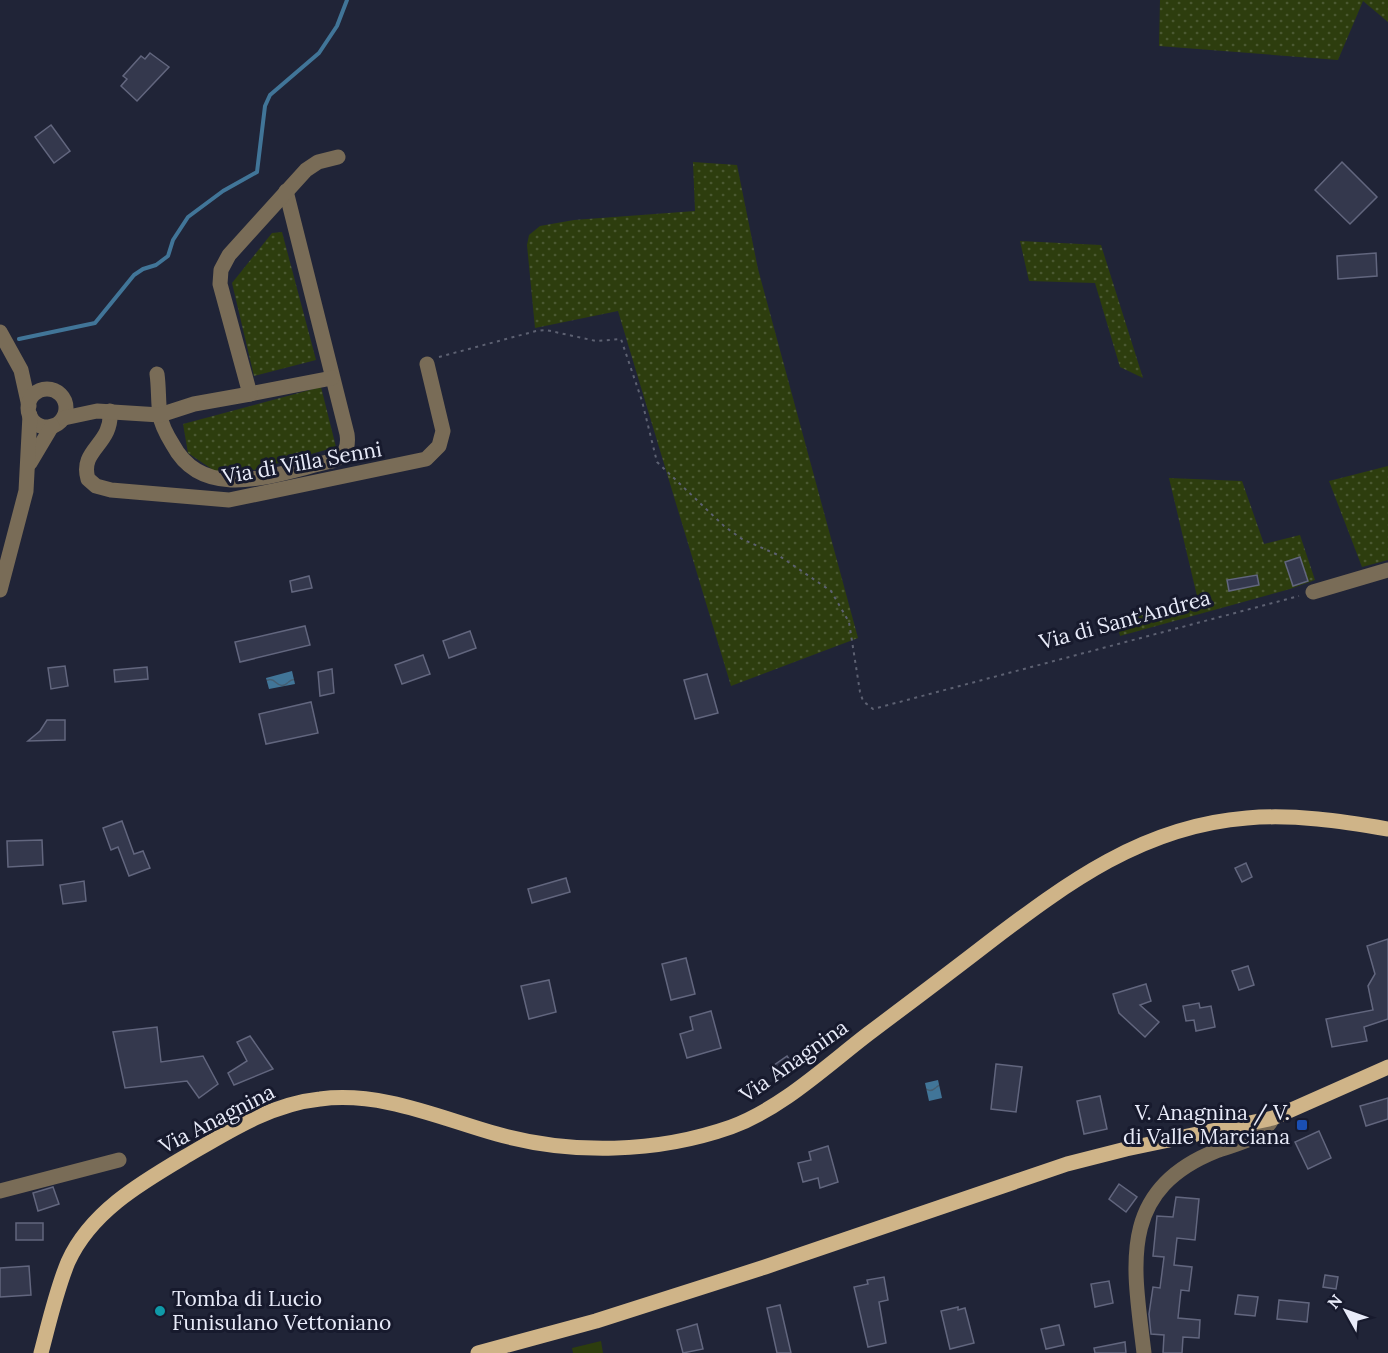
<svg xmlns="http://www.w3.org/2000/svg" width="1388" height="1353" font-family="Lora,serif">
  <defs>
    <pattern id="grass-dots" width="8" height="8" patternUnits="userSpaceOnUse" patternTransform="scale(1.5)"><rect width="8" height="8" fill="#2d3d0e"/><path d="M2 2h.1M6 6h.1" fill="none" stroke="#4b5932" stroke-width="1.8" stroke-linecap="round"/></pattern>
    <pattern id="water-waves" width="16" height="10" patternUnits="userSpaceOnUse" patternTransform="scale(1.5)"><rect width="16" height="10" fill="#417598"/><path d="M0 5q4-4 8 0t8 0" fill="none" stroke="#445e72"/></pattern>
  </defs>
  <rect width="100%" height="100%" fill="#202437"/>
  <g fill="url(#grass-dots)">
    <path d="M1160,0H1388V22L1363,1L1338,60L1159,46Z"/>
    <path d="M693,162L737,165L758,269L858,638L731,686L618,311L535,328L527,245L529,235L540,226L574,220L695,211Z"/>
    <path d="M282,232L316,360L254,376L232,283L272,233Z"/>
    <path d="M1020,241L1101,245L1143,378L1120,367L1095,283L1029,281Z"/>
    <path d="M321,387L336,447L225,478L188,453L183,424Z"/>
    <path d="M1388,466V560L1362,567L1329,481Z"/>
    <path d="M1169,478L1242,481L1264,544L1300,535L1315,580L1290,589L1120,636L1116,620L1197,596Z"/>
  </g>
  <path fill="#2d3d0e" d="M601,1341L603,1353H573L572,1348Z"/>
  <g fill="url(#water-waves)">
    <path d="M292,671L295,684L269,689L266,678Z"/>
    <path d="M938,1080L942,1098L929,1101L925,1083Z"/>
  </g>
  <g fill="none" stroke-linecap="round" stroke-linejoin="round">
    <path stroke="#417598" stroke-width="4" d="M19,339L95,323L134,275L143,269L156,265L168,256L173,240L188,217L223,191L257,172L265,106L270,95L319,53L337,26L347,0"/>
  </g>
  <g fill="#34384d" stroke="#62667e" stroke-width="1.5">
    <path d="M150,53L169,67L137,101L121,86L127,79L123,76L141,56L145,59Z"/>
    <path d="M51,125L70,151L54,163L35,137Z"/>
    <path d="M1342,162L1377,197L1350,224L1315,190Z"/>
    <path d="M1376,253L1377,276L1338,279L1337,256Z"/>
    <path d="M1300,557L1308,581L1293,586L1285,562Z"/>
    <path d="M1257,575L1259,585L1229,591L1227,580Z"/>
    <path d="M309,576L312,588L292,592L290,581Z"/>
    <path d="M305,626L310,645L240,662L235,642Z"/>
    <path d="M470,631L476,648L449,658L443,641Z"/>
    <path d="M423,655L430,674L402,684L395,665Z"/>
    <path d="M65,666L68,686L51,689L48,668Z"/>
    <path d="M147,667L148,679L115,682L114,670Z"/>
    <path d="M332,669L334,693L320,696L318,672Z"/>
    <path d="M707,674L718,713L695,719L684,680Z"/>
    <path d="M311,702L318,733L266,744L259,714Z"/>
    <path d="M47,720H65V740L28,741L40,731Z"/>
    <path d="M122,821L134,854L143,851L150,868L129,876L118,847L111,850L103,828Z"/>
    <path d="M42,840L43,865L8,867L7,841Z"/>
    <path d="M1246,863L1252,877L1242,882L1235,868Z"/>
    <path d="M566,878L570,892L532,903L528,889Z"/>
    <path d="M84,881L86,901L63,904L60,885Z"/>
    <path d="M1388,939V1019L1364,1027L1367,1041L1332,1047L1326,1019L1373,1010L1368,986L1375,974L1367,946Z"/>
    <path d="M686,958L695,994L671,1000L662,964Z"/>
    <path d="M1248,966L1254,985L1239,990L1232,971Z"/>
    <path d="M549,980L556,1012L529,1019L521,986Z"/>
    <path d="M1146,984L1151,1001L1140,1005L1159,1022L1145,1037L1119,1013L1113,994Z"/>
    <path d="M1199,1003L1200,1008L1211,1006L1215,1027L1196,1031L1194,1020L1186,1021L1183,1006Z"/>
    <path d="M711,1011L721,1048L687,1058L680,1034L693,1030L690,1017Z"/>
    <path d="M157,1027L161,1062L203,1056L218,1084L199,1098L187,1081L125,1088L113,1032Z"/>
    <path d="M250,1036L273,1069L234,1085L228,1073L247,1061L237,1042Z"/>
    <path d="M787,1056L793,1065L776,1077L770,1068Z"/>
    <path d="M996,1064L1022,1067L1016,1112L991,1109Z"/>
    <path d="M1100,1096L1107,1129L1084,1134L1077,1101Z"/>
    <path d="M1388,1098V1119L1366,1126L1360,1106Z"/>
    <path d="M1319,1131L1331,1158L1308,1169L1295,1142Z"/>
    <path d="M828,1146L838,1182L820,1188L818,1178L803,1182L798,1163L811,1160L809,1152Z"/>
    <path d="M1119,1184L1137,1197L1126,1212L1109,1199Z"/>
    <path d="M53,1187L59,1204L38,1211L33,1193Z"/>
    <path d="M1176,1197L1199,1199L1195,1240L1177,1238L1174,1265L1192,1267L1189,1291L1181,1290L1178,1318L1200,1320L1199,1338L1183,1337L1182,1353H1163L1164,1335L1151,1334L1149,1314L1153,1287L1160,1288L1164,1257L1153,1256L1157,1216L1173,1217Z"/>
    <rect x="16" y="1223" width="27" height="17"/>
    <path d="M29,1266L31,1295L0,1297V1268Z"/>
    <path d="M1325,1275L1338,1277L1336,1289L1323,1287Z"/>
    <path d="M884,1277L888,1300L879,1302L886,1343L868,1347L854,1287L868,1284L867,1280Z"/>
    <path d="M1109,1281L1113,1303L1095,1307L1091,1284Z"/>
    <path d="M1238,1295L1258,1297L1255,1316L1235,1314Z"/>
    <path d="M1279,1300L1309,1303L1307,1322L1277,1319Z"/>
    <path d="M780,1305L791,1353H777L767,1308Z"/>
    <path d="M958,1307V1310L965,1308L974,1343L950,1349L941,1311Z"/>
    <path d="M697,1324L703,1349L683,1353L677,1330Z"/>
    <path d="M1059,1325L1064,1345L1046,1349L1041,1329Z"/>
    <path d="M1125,1342L1126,1353H1095L1094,1348Z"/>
  </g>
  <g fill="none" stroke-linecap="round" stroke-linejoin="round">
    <path stroke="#5d6172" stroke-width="2" stroke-dasharray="3 4.5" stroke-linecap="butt" d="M439,357L536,331L546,330L596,341L621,339L642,401L657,462L724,526L742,539L778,555L831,591L849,622L860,692L863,701L873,709L1299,596"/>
    <g stroke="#796c57" stroke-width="15">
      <path d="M0,332L21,370L29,406"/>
      <path d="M157,374C159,388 158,402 160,415C161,424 168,437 173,445C205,505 280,472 332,461C345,456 349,447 347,434L286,191"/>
      <circle cx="47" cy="408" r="19"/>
      <path d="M250,394L332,378"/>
      <path d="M110,411C113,445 79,449 88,479L96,486L111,490L229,500L426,459L439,446L443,431L427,364"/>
      <path d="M64,418L97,411L160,415L194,404L250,394L220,284L221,270L229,255L306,170L318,162L338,157"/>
      <path d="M30,463L52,426"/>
      <path d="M0,590L26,491L30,415"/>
      <path d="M1313,592L1388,570"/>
      <path d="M0,1191L119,1160"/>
      <path d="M1144,1353C1134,1268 1116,1191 1216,1151C1238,1143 1261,1140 1273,1118"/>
    </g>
    <g stroke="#cfb488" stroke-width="15">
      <path d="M41,1353C49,1323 56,1291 68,1262C90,1213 139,1184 183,1158C226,1133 270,1104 320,1099C381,1091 440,1118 497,1134C572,1155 657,1153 731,1127C782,1108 825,1067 868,1034C908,1004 948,974 988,943C1067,883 1143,826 1247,818C1294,814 1341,821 1388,829"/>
      <path d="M478,1353L596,1321L765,1267L1067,1164L1126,1149L1273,1118L1388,1067"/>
    </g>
  </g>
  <rect fill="#1a4fb4" stroke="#171a2d" stroke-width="2" x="1296" y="1119" width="12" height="12" rx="3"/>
  <circle fill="#0f9aa8" stroke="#171a2d" stroke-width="2" cx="160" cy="1311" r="6"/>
  <g text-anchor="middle" stroke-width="6" stroke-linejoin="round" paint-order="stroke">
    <g font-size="21" fill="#e8ebf9" stroke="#171a2d">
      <text transform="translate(302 463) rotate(-10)" y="7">Via di Villa Senni</text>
      <text transform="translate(1125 620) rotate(-15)" y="7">Via di Sant'Andrea</text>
      <text transform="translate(794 1061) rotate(-35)" y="7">Via Anagnina</text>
      <text transform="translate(217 1119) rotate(-27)" y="7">Via Anagnina</text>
    </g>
    <g font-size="21" fill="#e8ebf9" stroke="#171a2d" text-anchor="end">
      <text x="1290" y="1120">V. Anagnina / V.<tspan x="1290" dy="24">di Valle Marciana</tspan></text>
      <text x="172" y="1306" text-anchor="start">Tomba di Lucio<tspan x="172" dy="24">Funisulano Vettoniano</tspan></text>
    </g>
  </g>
  <g transform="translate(1346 1311) rotate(310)" stroke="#171a2d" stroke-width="4.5" paint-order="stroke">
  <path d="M0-4.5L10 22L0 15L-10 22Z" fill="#e8ebf9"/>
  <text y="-9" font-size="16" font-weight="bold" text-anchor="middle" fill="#e8ebf9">N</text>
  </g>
</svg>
